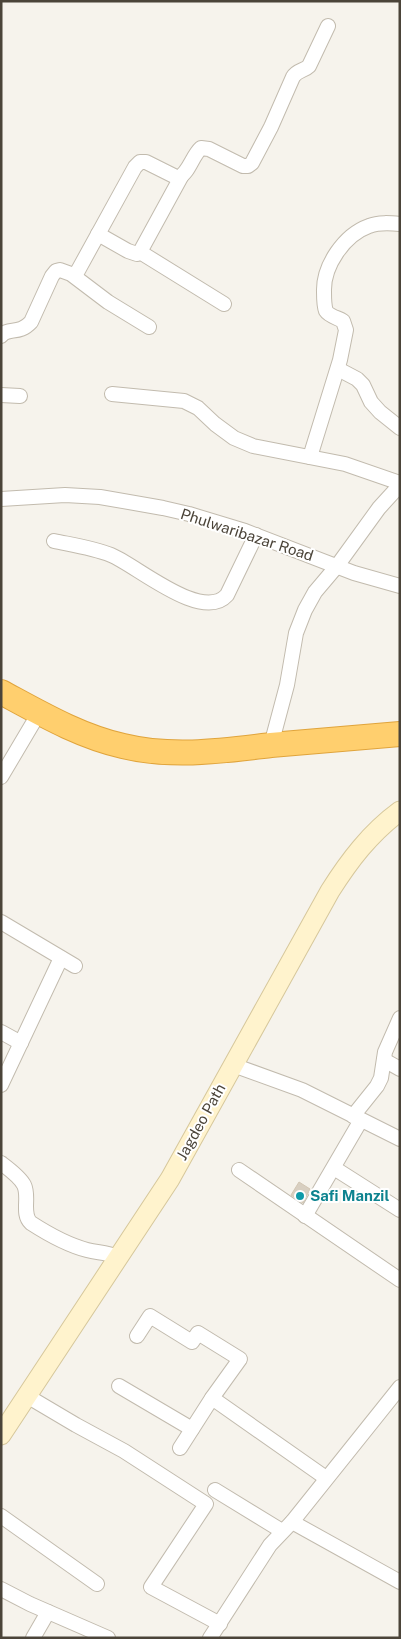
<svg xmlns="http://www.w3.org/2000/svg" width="401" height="1639" font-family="'Public Sans',sans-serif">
  <rect width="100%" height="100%" fill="#f6f3ec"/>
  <path fill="#d8cfc1" stroke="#d3c7b4" d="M299,1182L310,1189L303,1203L291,1195Z"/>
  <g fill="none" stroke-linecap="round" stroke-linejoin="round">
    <defs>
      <g id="street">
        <path d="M98,234L128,251L137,254L140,252L181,177"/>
        <path d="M140,252L224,304"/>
        <path d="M75,276L135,167L140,162H146L178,178C189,173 192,156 201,148L209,149L243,166H248L252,163L271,127L293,77C297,70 304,71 309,66L328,26"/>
        <path d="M1,336C8,327 19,335 31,322L52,276L56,271L60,270L71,274L108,302L149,327"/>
        <path d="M338,369L357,379L363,385L371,402L380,412L400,428"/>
        <path d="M112,394L184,401L198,408L215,424L234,438L253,446L345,464L400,483"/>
        <path d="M1,395L20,396"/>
        <path d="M310,457L340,360L346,330L343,321C338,318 329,316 326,311C324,306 324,298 324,292C323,266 344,235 369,226C379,222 390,223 400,224"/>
        <path d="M1,499L65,495L100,497L163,508L189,514L245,531L354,573L400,586"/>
        <path d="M54,541C73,545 93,548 111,555C136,565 202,623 227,595L256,535"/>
        <path d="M271,745L287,685L296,633L305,610L315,592L337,566L379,508L400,485"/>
        <path d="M1,777L33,723"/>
        <path d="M1,922L75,966"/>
        <path d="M1,1032L21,1043"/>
        <path d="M384,1060L400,1069"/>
        <path d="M233,1065L302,1090L400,1139"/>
        <path d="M1,1085L61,958"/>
        <path d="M353,1116L377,1086L381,1078L385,1052L400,1018"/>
        <path d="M1,1163C9,1169 20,1177 24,1185C30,1197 21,1214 31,1223C48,1234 68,1245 87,1250C98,1253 106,1252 117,1257"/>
        <path d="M334,1168L400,1210"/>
        <path d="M239,1170L400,1280"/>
        <path d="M305,1216L361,1120"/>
        <path d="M137,1336L150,1316L192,1342L198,1333L240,1359L212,1398"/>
        <path d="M119,1386L192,1429"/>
        <path d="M27,1396L76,1425L124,1451L206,1504L151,1587L220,1624"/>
        <path d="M180,1448L212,1398L326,1478"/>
        <path d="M215,1490L282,1531"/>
        <path d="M1,1516L97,1584"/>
        <path d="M292,1522L400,1582"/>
        <path d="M1,1589L30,1604L108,1638"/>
        <path d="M33,1638L48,1612"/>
        <path d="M210,1638L270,1545L292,1522L400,1387"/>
      </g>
      <path id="secondary" d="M1,1435L170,1179L330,891C349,861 370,833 400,811"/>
      <path id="highway" d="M1,692C40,713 79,736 123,746C172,758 221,751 271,745C314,741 357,738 400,734"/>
    </defs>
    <use href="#street" stroke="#c2bbae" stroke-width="16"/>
    <use href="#secondary" stroke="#d6c79b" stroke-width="21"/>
    <use href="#highway" stroke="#e0a43c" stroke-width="26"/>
    <use href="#street" stroke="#fff" stroke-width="14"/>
    <use href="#secondary" stroke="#fff3cd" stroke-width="19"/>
    <use href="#highway" stroke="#ffcf6e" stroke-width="24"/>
  </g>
  <circle fill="#0f9aa8" stroke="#fff" stroke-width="2" cx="300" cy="1196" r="5"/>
  <g text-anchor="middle" stroke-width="4" stroke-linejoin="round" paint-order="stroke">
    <g font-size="15" fill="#4b4439" stroke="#fff">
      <text transform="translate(247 535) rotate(18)" y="5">Phulwaribazar Road</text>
      <text transform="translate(201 1122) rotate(-61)" y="5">Jagdeo Path</text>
    </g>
    <g font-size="15" font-weight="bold" fill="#0d838f" stroke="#fff" text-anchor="start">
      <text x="310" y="1201">Safi Manzil</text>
    </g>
  </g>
  <rect width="401" height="1639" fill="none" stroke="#4b4439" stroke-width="5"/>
</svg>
